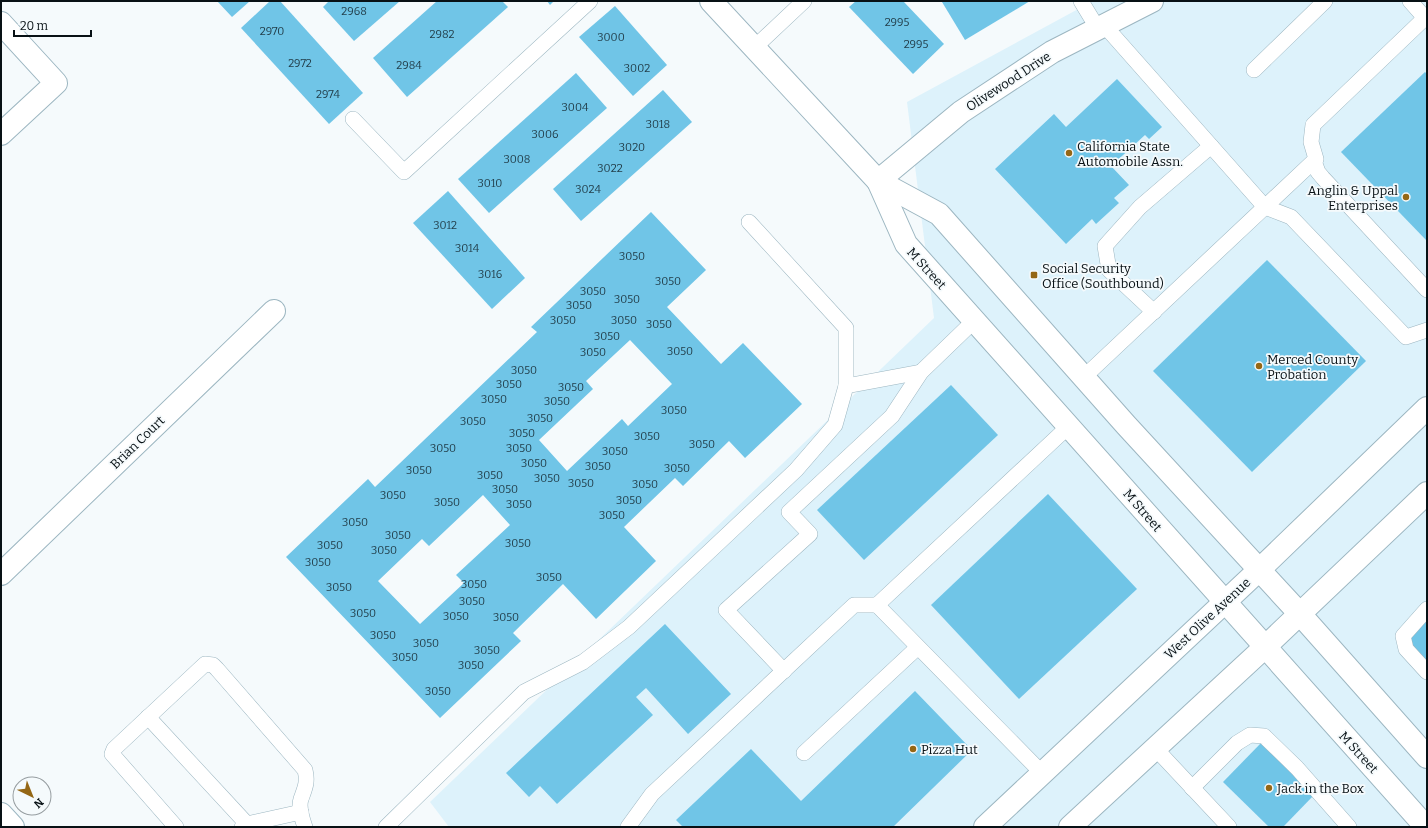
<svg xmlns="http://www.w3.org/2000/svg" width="1428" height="828" font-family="Bitter,serif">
  <rect width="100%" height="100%" fill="#f5fafc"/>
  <path fill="#ddf2fb" d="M1093,1H1427V827H449L430,802L934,318L907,102Z"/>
  <g fill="#70c5e7" fill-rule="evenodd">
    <path d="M217,1H250L232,17Z"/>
    <path d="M270,1H280L363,93L329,124L241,28Z"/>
    <path d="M329,1H400L354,41L323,7Z"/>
    <path d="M437,1H502L508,7L407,97L373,58Z"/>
    <path d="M547,1H554L550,5Z"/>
    <path d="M856,1H903L944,44L913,74L849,7Z"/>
    <path d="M944,1H1030L965,40L942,2Z"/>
    <path d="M615,6L667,65L633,96L579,37Z"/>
    <path d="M1425,72L1427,74V241L1341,152Z"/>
    <path d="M576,73L607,108L489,213L458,179Z"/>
    <path d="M1117,79L1162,127L1149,139L1145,135L1111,166L1129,185L1114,198L1119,203L1096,224L1092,219L1066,244L995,169L1054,114L1066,127Z"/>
    <path d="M663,90L692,122L581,221L553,189Z"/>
    <path d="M448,191L525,278L492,309L413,223Z"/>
    <path d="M651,212L706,270L667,307L721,364L743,343L802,404L745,458L729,441L683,486L675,478L624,527L656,561L596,619L563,584L513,633L521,641L440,718L286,557L368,479L375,487L537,332L531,327ZM630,340L672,384L628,426L622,419L567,471L539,440L593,389L586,381ZM483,495L510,525L456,575L464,583L420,624L378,581L422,539L429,546Z"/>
    <path d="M1267,260L1366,361L1252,472L1153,371Z"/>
    <path d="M951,385L998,435L864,560L817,510Z"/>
    <path d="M1048,494L1137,589L1019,699L931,605Z"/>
    <path d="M1427,620V662L1406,641Z"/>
    <path d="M665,624L731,694L688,734L646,688L636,697L653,715L557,804L540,786L529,797L506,773Z"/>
    <path d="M915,691L972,750L893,827H683L676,820L751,749L801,801Z"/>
    <path d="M1261,743L1314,795L1283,827H1269L1223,782Z"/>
  </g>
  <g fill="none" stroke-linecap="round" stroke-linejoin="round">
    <defs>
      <g id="service">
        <path d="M1081,1L1098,29"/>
        <path d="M1410,1L1425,18"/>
        <path d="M1104,25L1265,207L1291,217L1406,337L1427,330"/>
        <path d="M754,48L804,1"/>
        <path d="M1254,70L1325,1"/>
        <path d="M353,119L404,172L590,1"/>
        <path d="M1314,161L1318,172L1323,178L1427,290"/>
        <path d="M749,222L846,328V386"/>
        <path d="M1154,312L1109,270L1105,246L1140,207L1211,146"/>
        <path d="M1084,377L1316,159L1311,142L1313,125L1427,16"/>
        <path d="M1427,609L1403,636L1406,649L1427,672"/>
        <path d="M784,671L726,610L810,534L789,512L892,416L921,372L975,320"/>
        <path d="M148,717L247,824"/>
        <path d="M1155,748L1229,827"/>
        <path d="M804,753L918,647"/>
        <path d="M1042,773L877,605L1069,426"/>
        <path d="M1192,788L1237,743L1250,735L1264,736L1297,768L1349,827"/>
        <path d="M176,827L112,754L114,749L205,664L213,665L217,669L305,770C308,782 305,788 301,799C298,808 302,818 305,827"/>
        <path d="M242,827L247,824L301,812"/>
        <path d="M386,827L524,692L583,662L629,627L796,470L835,425L846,386L921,372"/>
        <path d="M628,827L652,794L854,605H877"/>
      </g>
      <g id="minor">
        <path d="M1,23L56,83L1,134"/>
        <path d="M878,181L961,112L1052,52L1152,1"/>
        <path d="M1,574L274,311"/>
        <path d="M1,814L13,827"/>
      </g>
      <g id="tertiary">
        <path d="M711,1L878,181L939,214L1126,425L1300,614L1427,757"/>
        <path d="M878,181L906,244L1426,827"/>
      </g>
      <g id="secondary">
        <path d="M985,827L1259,570L1427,408"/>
        <path d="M1070,827L1265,647L1427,493"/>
      </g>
    </defs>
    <use href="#service" stroke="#9cb6c1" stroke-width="16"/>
    <use href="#minor" stroke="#9cb6c1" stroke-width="24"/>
    <use href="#tertiary" stroke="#9cb6c1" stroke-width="24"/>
    <use href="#secondary" stroke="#9cb6c1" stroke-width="24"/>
    <use href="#service" stroke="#fff" stroke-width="15"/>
    <use href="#minor" stroke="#fff" stroke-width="22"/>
    <use href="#tertiary" stroke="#fff" stroke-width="22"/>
    <use href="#secondary" stroke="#fff" stroke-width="22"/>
  </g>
  <g fill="#956715" stroke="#f5fafc" stroke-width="1.5">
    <circle cx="1069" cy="153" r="4"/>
    <circle cx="1406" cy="197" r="4"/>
    <rect x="1030" y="271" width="8" height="8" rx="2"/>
    <circle cx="1259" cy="366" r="4"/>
    <circle cx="913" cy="749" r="4"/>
    <circle cx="1269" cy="788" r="4"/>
  </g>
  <g text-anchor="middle" stroke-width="3.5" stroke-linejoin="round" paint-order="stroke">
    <g font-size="11" fill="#223e4a">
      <text x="354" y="15">2968</text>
      <text x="897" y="26">2995</text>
      <text x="272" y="35">2970</text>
      <text x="442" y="38">2982</text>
      <text x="611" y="41">3000</text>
      <text x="916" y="48">2995</text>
      <text x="300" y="67">2972</text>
      <text x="409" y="69">2984</text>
      <text x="637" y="72">3002</text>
      <text x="328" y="98">2974</text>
      <text x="575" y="111">3004</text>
      <text x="658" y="128">3018</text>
      <text x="545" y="138">3006</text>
      <text x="632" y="151">3020</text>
      <text x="517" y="163">3008</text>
      <text x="610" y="172">3022</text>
      <text x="490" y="187">3010</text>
      <text x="588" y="193">3024</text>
      <text x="445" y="229">3012</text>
      <text x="467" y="252">3014</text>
      <text x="632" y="260">3050</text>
      <text x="490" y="278">3016</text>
      <text x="668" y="285">3050</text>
      <text x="593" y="295">3050</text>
      <text x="627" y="303">3050</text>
      <text x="579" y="309">3050</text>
      <text x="563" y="324">3050</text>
      <text x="624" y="324">3050</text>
      <text x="659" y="328">3050</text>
      <text x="607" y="340">3050</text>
      <text x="680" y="355">3050</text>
      <text x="593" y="356">3050</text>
      <text x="524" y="374">3050</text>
      <text x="509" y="388">3050</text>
      <text x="571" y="391">3050</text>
      <text x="494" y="403">3050</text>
      <text x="557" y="405">3050</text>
      <text x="674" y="414">3050</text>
      <text x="540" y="422">3050</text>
      <text x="473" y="425">3050</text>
      <text x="522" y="437">3050</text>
      <text x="647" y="440">3050</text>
      <text x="702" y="448">3050</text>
      <text x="443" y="452">3050</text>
      <text x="519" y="452">3050</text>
      <text x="615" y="455">3050</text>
      <text x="534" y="467">3050</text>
      <text x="598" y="470">3050</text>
      <text x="677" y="472">3050</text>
      <text x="419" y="474">3050</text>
      <text x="490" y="479">3050</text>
      <text x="547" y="482">3050</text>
      <text x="581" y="487">3050</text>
      <text x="645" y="488">3050</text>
      <text x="505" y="493">3050</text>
      <text x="393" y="499">3050</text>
      <text x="629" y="504">3050</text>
      <text x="447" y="506">3050</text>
      <text x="519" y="508">3050</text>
      <text x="612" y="519">3050</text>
      <text x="355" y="526">3050</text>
      <text x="398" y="539">3050</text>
      <text x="518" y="547">3050</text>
      <text x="330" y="549">3050</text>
      <text x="384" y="554">3050</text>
      <text x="318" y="566">3050</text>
      <text x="549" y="581">3050</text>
      <text x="474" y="588">3050</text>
      <text x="339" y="591">3050</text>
      <text x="472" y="605">3050</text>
      <text x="363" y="617">3050</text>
      <text x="456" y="620">3050</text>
      <text x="506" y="621">3050</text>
      <text x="383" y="639">3050</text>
      <text x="426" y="647">3050</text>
      <text x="487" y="654">3050</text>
      <text x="405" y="661">3050</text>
      <text x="471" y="669">3050</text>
      <text x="438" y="695">3050</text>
    </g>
    <g font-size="13" fill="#081115" stroke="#f5fafc">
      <text transform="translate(1008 81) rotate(-33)" y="5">Olivewood Drive</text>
      <text transform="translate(927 268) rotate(48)" y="5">M Street</text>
      <text transform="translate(137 442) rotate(-44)" y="5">Brian Court</text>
      <text transform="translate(1143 510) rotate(49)" y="5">M Street</text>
      <text transform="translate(1207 618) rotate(-43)" y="5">West Olive Avenue</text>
      <text transform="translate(1359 752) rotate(48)" y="5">M Street</text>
    </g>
    <g font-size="13" fill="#081115" stroke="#f5fafc" text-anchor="start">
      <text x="1077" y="151">California State<tspan x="1077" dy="15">Automobile Assn.</tspan></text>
      <text x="1398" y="195" text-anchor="end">Anglin &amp; Uppal<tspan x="1398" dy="15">Enterprises</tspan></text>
      <text x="1042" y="273">Social Security<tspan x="1042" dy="15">Office (Southbound)</tspan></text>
      <text x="1267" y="364">Merced County<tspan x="1267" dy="15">Probation</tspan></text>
      <text x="921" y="754">Pizza Hut</text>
      <text x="1277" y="793">Jack in the Box</text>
    </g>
  </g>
  <rect width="1428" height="828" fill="none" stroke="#081115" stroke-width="4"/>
  <g transform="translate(32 796) rotate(137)"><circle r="19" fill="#f5fafc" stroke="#969da0"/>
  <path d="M0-3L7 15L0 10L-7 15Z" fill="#956715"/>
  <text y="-6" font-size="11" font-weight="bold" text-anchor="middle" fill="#081115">N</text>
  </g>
  <path d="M14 30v6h77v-6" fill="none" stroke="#081115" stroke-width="2"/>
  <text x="20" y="30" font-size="12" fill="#081115" stroke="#f5fafc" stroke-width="3" paint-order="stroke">20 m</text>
</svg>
